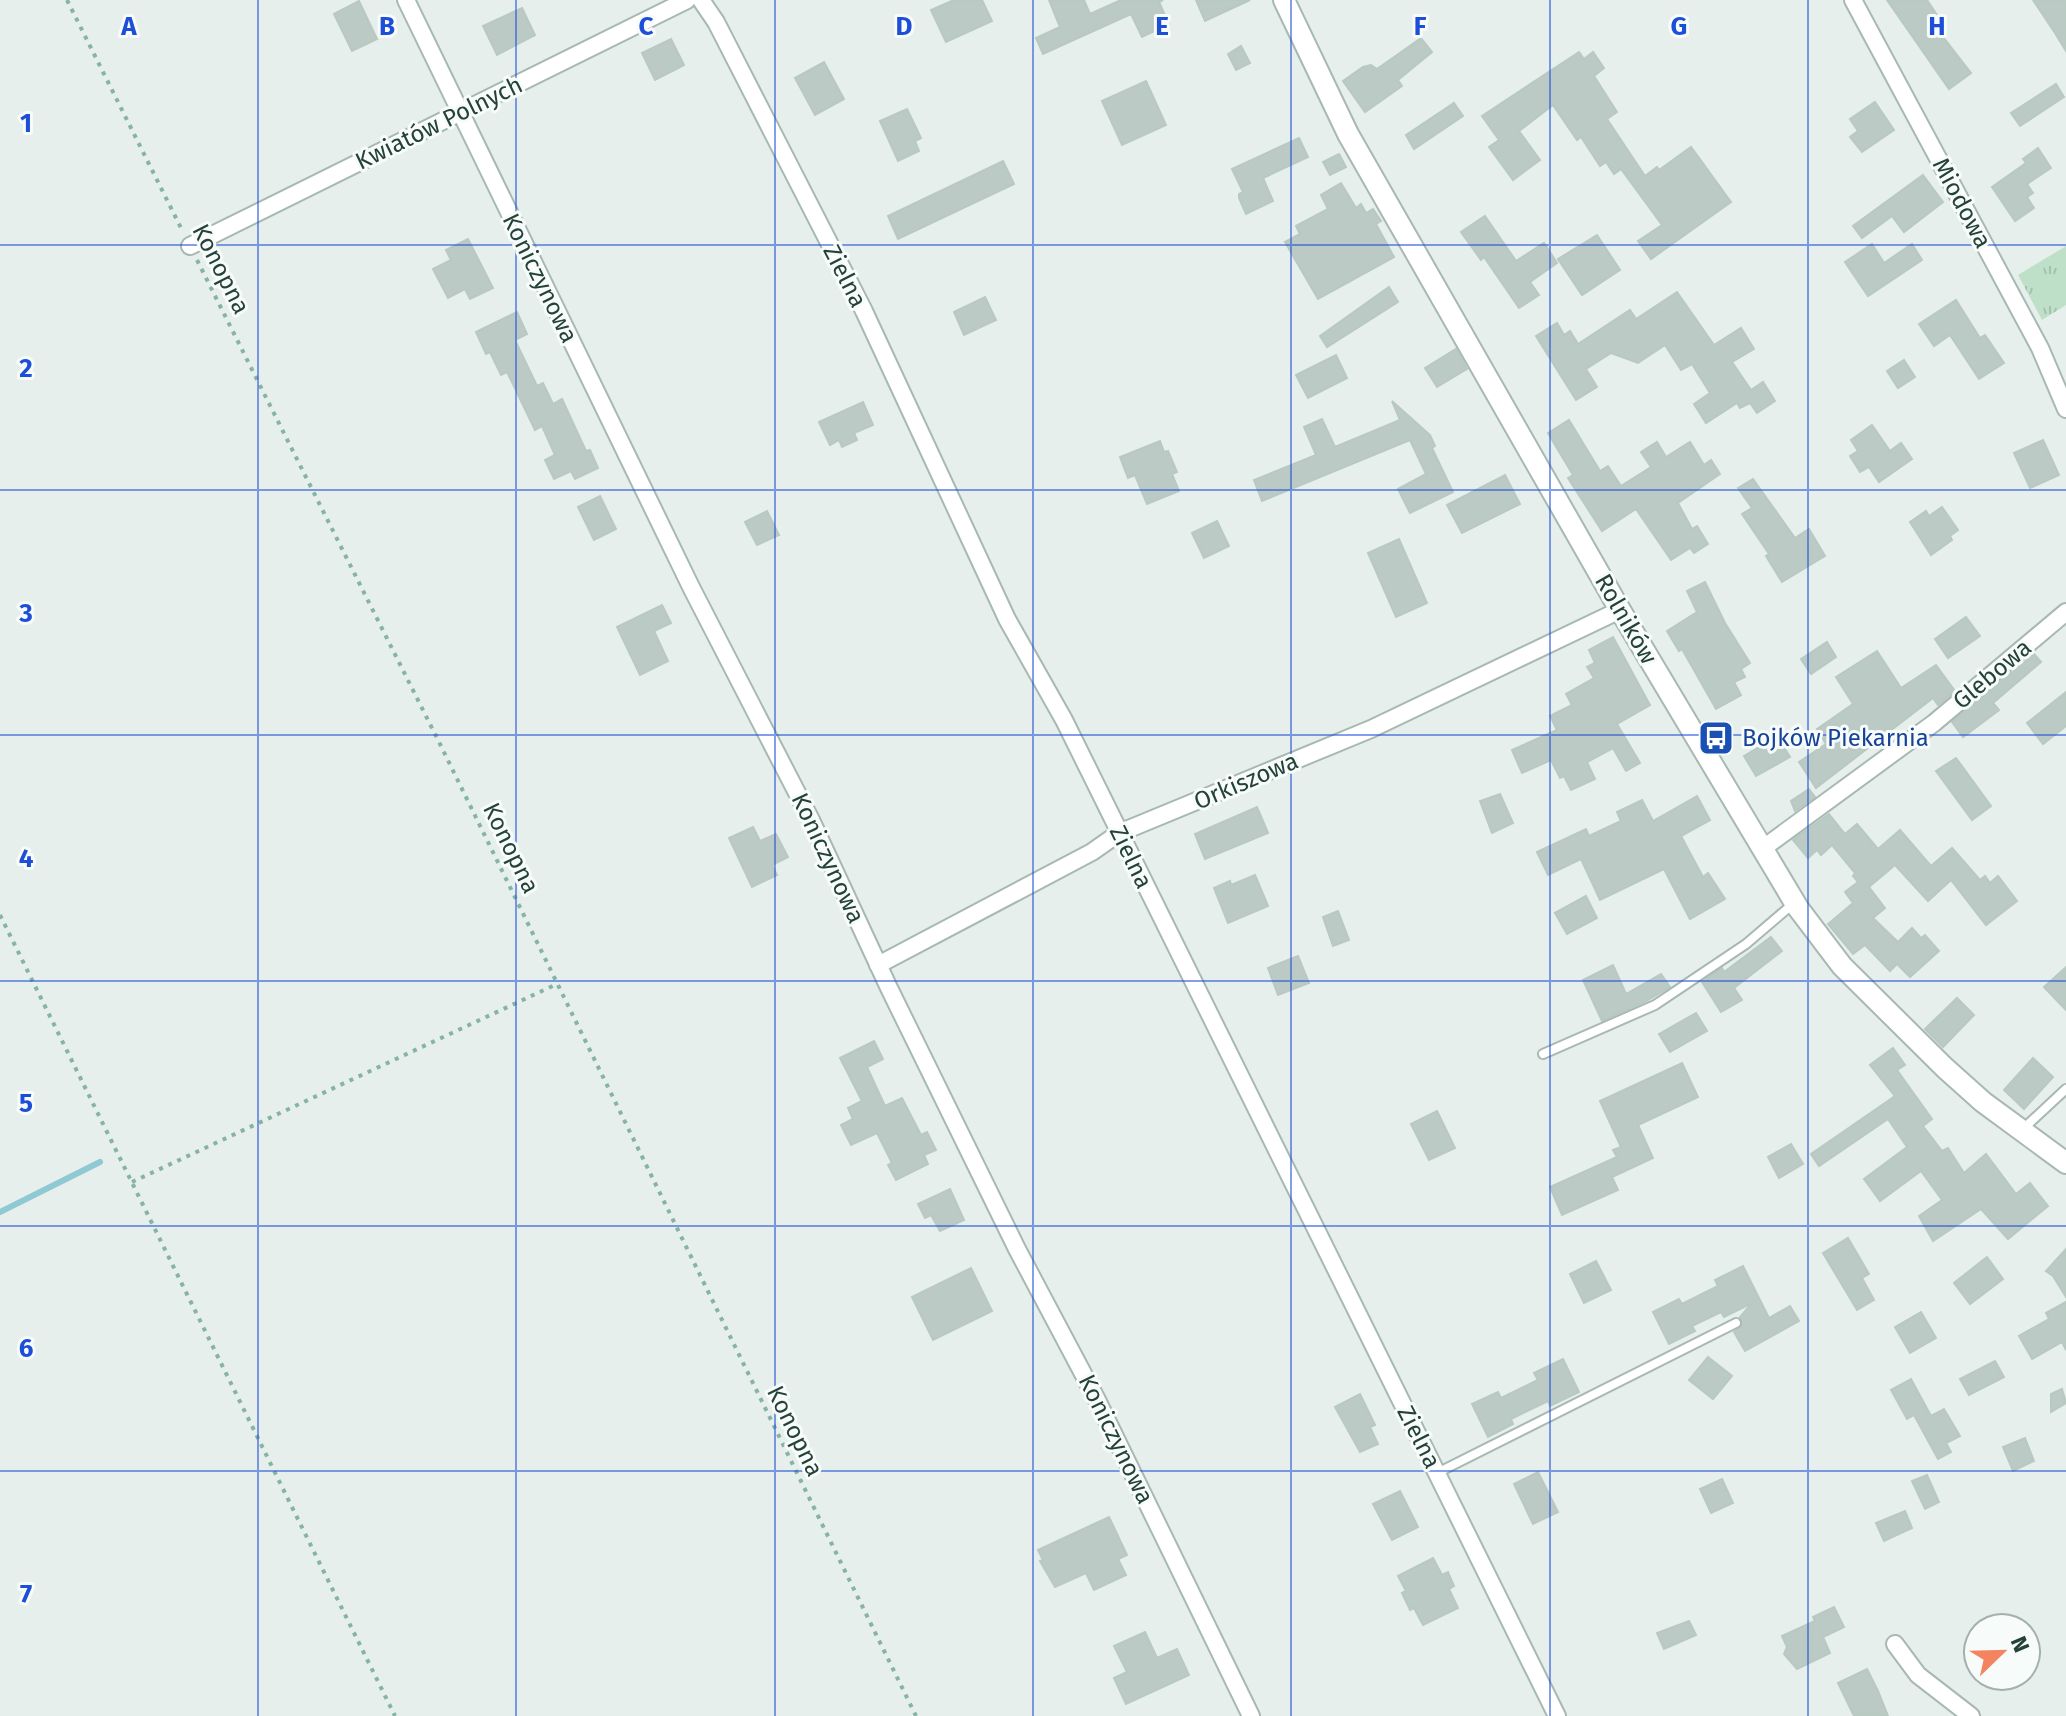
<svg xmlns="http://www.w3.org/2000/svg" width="2066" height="1716" font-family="'Fira Sans',sans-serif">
  <defs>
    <pattern id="grass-tufts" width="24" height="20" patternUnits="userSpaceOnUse" patternTransform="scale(2)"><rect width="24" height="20" fill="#bfe0c8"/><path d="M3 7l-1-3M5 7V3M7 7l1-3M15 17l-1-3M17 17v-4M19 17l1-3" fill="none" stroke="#a4c1ad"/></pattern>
  </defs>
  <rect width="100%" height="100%" fill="#e6efeb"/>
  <path fill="url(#grass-tufts)" d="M2066,246V305L2042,320L2018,275Z"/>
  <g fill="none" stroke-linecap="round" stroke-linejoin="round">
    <path stroke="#8ec9d4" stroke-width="6" d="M0,1212L100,1162"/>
  </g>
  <g fill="#bbcac4" stroke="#b8c9c2" stroke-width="2">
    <path d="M954,0H982L992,21L946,42L931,10Z"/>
    <path d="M1049,0H1084L1090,14L1121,0H1163L1159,2L1169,24L1142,37L1131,14L1043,54L1036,38L1060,27Z"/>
    <path d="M1196,0H1250L1205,21Z"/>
    <path d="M1887,0H1927L1937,15L1930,20L1971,73L1949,89Z"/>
    <path d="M2033,0H2066V51L2055,33Z"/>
    <path d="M359,1L377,39L352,51L334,14Z"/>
    <path d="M522,8L535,35L497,55L483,26Z"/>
    <path d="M1421,38L1432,52L1398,80L1402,86L1365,112L1343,81L1363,67L1371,65L1377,69Z"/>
    <path d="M671,39L684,65L655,80L642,53Z"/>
    <path d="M1241,46L1250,63L1236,70L1228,54Z"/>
    <path d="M1579,52L1584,59L1593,52L1604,68L1594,76L1617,112L1607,119L1645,176L1657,167L1659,170L1691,147L1731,202L1651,259L1638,241L1662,225L1621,169L1614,174L1606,162L1600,166L1581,137L1577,140L1553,105L1519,131L1540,160L1513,180L1489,147L1499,140L1482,116Z"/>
    <path d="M824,62L844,99L815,115L795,78Z"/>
    <path d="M1146,81L1166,125L1122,145L1102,101Z"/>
    <path d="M2056,84L2064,97L2020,126L2011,113Z"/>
    <path d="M1875,102L1894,130L1862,152L1850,137L1858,131L1850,119Z"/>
    <path d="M1454,103L1463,116L1414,149L1406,135Z"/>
    <path d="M907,109L921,138L915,141L919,151L898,161L880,121Z"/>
    <path d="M1299,138L1308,157L1263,178L1273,201L1246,214L1239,198V194L1243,192L1232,169Z"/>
    <path d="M2038,148L2051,168L2027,184L2033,193L2027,197L2034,208L2015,221L1992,187L2026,163L2023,159Z"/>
    <path d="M1339,154L1346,167L1330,175L1323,162Z"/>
    <path d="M1003,161L1014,184L898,239L888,216Z"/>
    <path d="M1923,175L1943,202L1904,232L1892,216L1862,238L1853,226Z"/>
    <path d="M1341,183L1356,208L1361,204L1366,213L1373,209L1381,221L1376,224L1394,257L1318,299L1285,242L1300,234L1296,226L1328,209L1321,195Z"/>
    <path d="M1485,216L1516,261L1544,243L1557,263L1530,282L1539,295L1519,308L1484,257L1481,260L1461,232Z"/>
    <path d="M1597,235L1620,270L1582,295L1558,259Z"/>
    <path d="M468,239L493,288L470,299L465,289L448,298L433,269L451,260L446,250Z"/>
    <path d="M1872,244L1884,263L1912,244L1922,260L1868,296L1845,262Z"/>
    <path d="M1389,287L1398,302L1327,347L1320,336Z"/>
    <path d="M1677,292L1714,345L1741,328L1754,349L1732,362L1751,390L1763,382L1775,401L1757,413L1750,403L1740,408L1737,403L1706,423L1694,404L1710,393L1692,364L1681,370L1665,345L1638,363L1611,353L1586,369L1597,387L1576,400L1536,336L1557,323L1564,335L1570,331L1578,344L1630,310L1636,319Z"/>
    <path d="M985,297L996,320L964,335L954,312Z"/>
    <path d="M1956,300L1980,338L1985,335L2004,363L1979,379L1950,335L1934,346L1919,324Z"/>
    <path d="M517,312L527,334L515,340L537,386L543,383L553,404L562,399L586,451L590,450L598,468L575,479L571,471L554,479L545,460L555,455L542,426L535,430L507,372L501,375L490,352L486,354L476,332Z"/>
    <path d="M1456,349L1467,369L1437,387L1425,368Z"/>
    <path d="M1336,355L1347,378L1308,398L1296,375Z"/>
    <path d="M1904,360L1915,377L1898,388L1887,371Z"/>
    <path d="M1392,401L1430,435L1435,446L1432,448L1453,492L1410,513L1398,489L1426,474L1410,440L1262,501L1254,480L1316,455L1304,427L1322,419L1335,447L1400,420Z"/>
    <path d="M863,402L873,425L854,433L857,440L842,447L839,440L830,445L819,422Z"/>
    <path d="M1569,420L1600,471L1608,466L1621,486L1651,467L1641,452L1657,442L1666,457L1690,442L1704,465L1711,460L1720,474L1678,503L1692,529L1697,526L1708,544L1694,553L1690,548L1671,560L1636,509L1602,531L1568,478L1573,475L1548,433Z"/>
    <path d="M1872,425L1890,451L1901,443L1912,459L1879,482L1869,467L1860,472L1850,456L1858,451L1851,440Z"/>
    <path d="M2043,440L2059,475L2030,488L2014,453Z"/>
    <path d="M1160,441L1164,452L1168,451L1177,472L1172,474L1179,491L1147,504L1135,475L1128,478L1120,457Z"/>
    <path d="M1505,475L1520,504L1462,533L1447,505Z"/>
    <path d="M1753,479L1795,538L1809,529L1825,556L1782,582L1766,556L1769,554L1742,514L1752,508L1738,488Z"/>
    <path d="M600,496L616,529L594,540L578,507Z"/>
    <path d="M1942,507L1958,530L1950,536L1952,540L1931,555L1910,522L1926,511L1929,516Z"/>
    <path d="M767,511L779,535L757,545L745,522Z"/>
    <path d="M1217,521L1229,546L1204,558L1192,533Z"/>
    <path d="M1399,539L1427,603L1396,617L1368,553Z"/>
    <path d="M1705,582L1725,623L1750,663L1741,669L1745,677L1734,682L1741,695L1716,709L1682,649L1679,651L1667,631L1697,612L1687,591Z"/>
    <path d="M662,605L671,623L654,631L668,661L640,675L617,627Z"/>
    <path d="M1966,617L1980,636L1948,658L1935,639Z"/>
    <path d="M1613,637L1650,705L1617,724L1640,763L1626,771L1613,748L1587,762L1595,779L1571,790L1564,776L1560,778L1551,760L1522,773L1512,750L1557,730L1550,716L1572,705L1566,694L1594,678L1587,667L1595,663L1589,650Z"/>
    <path d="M1827,642L1836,657L1811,674L1801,659Z"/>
    <path d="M1877,651L1901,688L1936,665L1955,691L1938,705L1933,698L1816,788L1799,762L1826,744L1817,729L1853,704L1836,677Z"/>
    <path d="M2034,654L2041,662L1993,703L1999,710L1963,737L1952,722Z"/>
    <path d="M2066,692V726L2043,744L2027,723Z"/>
    <path d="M1777,736L1790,757L1756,776L1744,756Z"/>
    <path d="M1956,758L1991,806L1972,820L1936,771Z"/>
    <path d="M1809,789L1815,797L1795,811L1791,801Z"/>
    <path d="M1500,794L1513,823L1492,833L1480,801Z"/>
    <path d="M1697,796L1710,820L1681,836L1703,877L1708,873L1725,899L1690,919L1664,869L1600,900L1581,859L1548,875L1537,852L1586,829L1589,836L1621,821L1617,812L1642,800L1653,821Z"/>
    <path d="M1257,807L1268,833L1205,859L1195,834Z"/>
    <path d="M1829,814L1845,834L1857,824L1878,849L1900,830L1931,866L1952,848L1980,880L1985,876L1990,883L1998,876L2017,901L1986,925L1951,880L1928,901L1895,865L1869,887L1885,908L1873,918L1898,942L1912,928L1921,938L1925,935L1939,951L1910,977L1897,964L1890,971L1865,945L1853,954L1828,924L1853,903L1845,892L1858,882L1853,876L1855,873L1832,845L1821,855L1817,850L1808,858L1793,840Z"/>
    <path d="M753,827L760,841L776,834L788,857L772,865L777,875L752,887L729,838Z"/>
    <path d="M1255,875L1268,906L1228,923L1214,888L1230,881L1231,885Z"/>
    <path d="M1586,896L1597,918L1567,934L1555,913Z"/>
    <path d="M1338,911L1349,940L1333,946L1323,917Z"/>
    <path d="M1771,937L1782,951L1734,988L1742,1000L1721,1012L1702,982L1722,968L1724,972Z"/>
    <path d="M1298,956L1309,983L1278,995L1268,968Z"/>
    <path d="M1613,965L1626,994L1661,974L1670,987L1646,1001L1602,1021L1583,980Z"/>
    <path d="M2066,967V1010L2044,987Z"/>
    <path d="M1957,998L1974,1015L1943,1047L1925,1029Z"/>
    <path d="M1696,1013L1707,1031L1670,1052L1659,1034Z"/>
    <path d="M874,1041L883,1059L867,1067L885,1106L902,1098L921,1135L927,1132L936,1150L924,1155L928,1164L896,1180L888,1165L892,1163L877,1133L851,1145L841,1125L853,1119L848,1108L862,1101L840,1058Z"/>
    <path d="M1893,1048L1905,1065L1897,1070L1932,1119L1923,1126L1942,1151L1948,1148L1964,1173L1986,1154L2016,1194L2030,1183L2048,1206L2008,1239L1981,1209L1933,1241L1919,1216L1942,1200L1921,1171L1880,1201L1864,1179L1907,1147L1888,1119L1819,1166L1811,1154L1895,1096L1870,1065Z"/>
    <path d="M2033,1058L2053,1077L2024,1109L2004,1090Z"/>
    <path d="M1682,1063L1698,1097L1638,1125L1653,1158L1612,1177L1618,1190L1562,1215L1550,1187L1617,1157L1613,1150L1621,1147L1600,1101Z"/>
    <path d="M1437,1111L1455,1148L1429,1160L1411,1124Z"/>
    <path d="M1791,1144L1803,1164L1779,1178L1768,1157Z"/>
    <path d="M950,1189L964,1220L940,1231L931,1215L925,1218L918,1204Z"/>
    <path d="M1848,1238L1869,1274L1862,1278L1874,1300L1857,1310L1823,1253Z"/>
    <path d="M2066,1249V1297L2053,1276L2046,1271Z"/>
    <path d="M1987,1257L2003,1279L1970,1304L1954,1283Z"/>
    <path d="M1596,1261L1611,1290L1584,1303L1570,1274Z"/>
    <path d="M1743,1266L1769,1318L1790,1306L1799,1321L1745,1351L1734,1332L1742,1326L1740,1317L1752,1303L1724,1317L1721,1312L1692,1326L1695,1331L1669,1344L1653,1312L1679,1299L1682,1304L1718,1286L1715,1280Z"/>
    <path d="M971,1268L992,1311L933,1340L912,1297Z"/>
    <path d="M2066,1302V1350L2062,1342L2032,1359L2019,1336L2049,1319L2046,1313Z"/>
    <path d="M1921,1312L1936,1338L1910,1353L1895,1327Z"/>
    <path d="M1708,1357L1732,1376L1713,1399L1689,1380Z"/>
    <path d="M1563,1359L1579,1392L1550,1406L1548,1401L1511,1419L1513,1424L1488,1437L1472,1404L1498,1392L1501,1398L1538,1380L1534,1373Z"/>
    <path d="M1995,1361L2004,1377L1969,1395L1960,1379Z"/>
    <path d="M1911,1379L1931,1416L1944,1409L1960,1436L1946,1443L1951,1452L1938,1459L1914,1415L1907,1419L1891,1390Z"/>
    <path d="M2062,1389L2066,1403L2051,1412V1394Z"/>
    <path d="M1360,1394L1375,1425L1370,1427L1378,1444L1360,1452L1335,1407Z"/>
    <path d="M2025,1438L2034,1461L2013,1471L2003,1447Z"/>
    <path d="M1538,1472L1558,1512L1533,1524L1514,1484Z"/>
    <path d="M1927,1475L1939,1502L1925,1509L1912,1481Z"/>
    <path d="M1722,1479L1733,1503L1711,1513L1700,1489Z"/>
    <path d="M1400,1491L1418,1527L1392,1540L1373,1504Z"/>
    <path d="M1905,1511L1912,1528L1884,1541L1876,1523Z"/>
    <path d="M1109,1517L1127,1555L1118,1559L1126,1575L1094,1590L1086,1573L1055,1587L1040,1561L1043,1560L1038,1550Z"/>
    <path d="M1433,1558L1442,1575L1448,1572L1454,1586L1449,1589L1458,1608L1423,1625L1414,1608L1410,1610L1402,1593L1406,1591L1398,1576Z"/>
    <path d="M1834,1607L1844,1627L1823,1637L1830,1653L1797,1669L1784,1654L1787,1647L1782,1636L1815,1621L1813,1617Z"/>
    <path d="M1689,1621L1696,1635L1664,1649L1657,1633Z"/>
    <path d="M1145,1632L1157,1658L1177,1649L1189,1675L1126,1704L1114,1678L1127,1672L1114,1646Z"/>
    <path d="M1867,1669L1878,1691L1888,1716H1854L1838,1683Z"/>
  </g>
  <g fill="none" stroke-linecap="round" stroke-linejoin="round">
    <defs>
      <g id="service">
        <path d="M1543,1054L1655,1005L1746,944L1794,903"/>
        <path d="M2023,1129L2066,1089"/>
        <path d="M1437,1473L1736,1323"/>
      </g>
      <g id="minor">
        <path d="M406,0L691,587L811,820L889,988L1017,1249L1096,1398L1251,1716"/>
        <path d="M701,0L716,22L864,311L1007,619L1064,720L1557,1716"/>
        <path d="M1853,0L2040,348L2066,409"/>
        <path d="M190,246L687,0"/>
        <path d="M1762,849L1934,723L2066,612"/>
        <path d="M878,965L1092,852L1119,833L1371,729L1620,610"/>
        <path d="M1895,1644L1918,1675L1971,1716"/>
      </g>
      <path id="tertiary" d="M1284,0L1348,134L1620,610L1798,908L1842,966L1945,1068L1983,1102L2066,1163"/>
    </defs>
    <use href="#service" stroke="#a8b8b2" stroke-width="12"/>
    <use href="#minor" stroke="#a8b8b2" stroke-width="20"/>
    <use href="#tertiary" stroke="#a8b8b2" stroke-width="24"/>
    <g stroke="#86b3a5" stroke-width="4" stroke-dasharray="4 6" stroke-linecap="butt">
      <path d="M67,0L182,230"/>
      <path d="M197,260L439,742L916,1716"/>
      <path d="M0,915L395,1716"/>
      <path d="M132,1182L557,984"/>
    </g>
    <use href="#service" stroke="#fff" stroke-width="8"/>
    <use href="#minor" stroke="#fff" stroke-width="16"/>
    <use href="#tertiary" stroke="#fff" stroke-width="20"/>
  </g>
  <path fill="none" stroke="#1d4ed8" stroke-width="2" stroke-opacity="0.55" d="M258,0V1716M516,0V1716M775,0V1716M1033,0V1716M1291,0V1716M1550,0V1716M1808,0V1716M0,245H2066M0,490H2066M0,735H2066M0,981H2066M0,1226H2066M0,1471H2066"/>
  <defs>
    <symbol id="bus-square" viewBox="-11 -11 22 22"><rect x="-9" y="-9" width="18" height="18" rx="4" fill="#1a4fb4" stroke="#f7fbf9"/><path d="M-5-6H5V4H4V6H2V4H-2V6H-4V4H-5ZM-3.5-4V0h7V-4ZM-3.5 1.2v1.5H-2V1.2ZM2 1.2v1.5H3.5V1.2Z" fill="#fff"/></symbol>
  </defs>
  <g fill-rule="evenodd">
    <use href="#bus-square" x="1696" y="718" width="40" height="40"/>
  </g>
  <g text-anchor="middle" stroke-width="6" stroke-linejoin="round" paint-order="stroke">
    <g font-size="24" fill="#24423a" stroke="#f7fbf9">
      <text transform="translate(439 123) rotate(-26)" y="8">Kwiatów Polnych</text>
      <text transform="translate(1962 203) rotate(62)" y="8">Miodowa</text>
      <text transform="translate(221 269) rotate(63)" y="8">Konopna</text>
      <text transform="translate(845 276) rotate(63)" y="8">Zielna</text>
      <text transform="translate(540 278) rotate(64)" y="8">Koniczynowa</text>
      <text transform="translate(1626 619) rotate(60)" y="8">Rolników</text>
      <text transform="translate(1992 674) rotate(-40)" y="8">Glebowa</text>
      <text transform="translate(1246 781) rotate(-23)" y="8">Orkiszowa</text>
      <text transform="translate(511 848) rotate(64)" y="8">Konopna</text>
      <text transform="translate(1131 857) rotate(64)" y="8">Zielna</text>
      <text transform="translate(828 858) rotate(65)" y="8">Koniczynowa</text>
      <text transform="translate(795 1431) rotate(64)" y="8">Konopna</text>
      <text transform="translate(1419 1437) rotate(63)" y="8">Zielna</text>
      <text transform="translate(1116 1439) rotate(64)" y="8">Koniczynowa</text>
    </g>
    <g font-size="24" fill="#164399" stroke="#f7fbf9" text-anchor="start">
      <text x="1742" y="746">Bojków Piekarnia</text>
    </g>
  </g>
  <g font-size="26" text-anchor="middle" font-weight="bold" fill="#1d4ed8" stroke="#f7fbf9" stroke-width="6" stroke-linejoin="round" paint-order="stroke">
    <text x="129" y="35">A</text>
    <text x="387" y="35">B</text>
    <text x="646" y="35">C</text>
    <text x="904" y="35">D</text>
    <text x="1162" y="35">E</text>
    <text x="1420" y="35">F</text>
    <text x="1679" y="35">G</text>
    <text x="1937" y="35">H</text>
    <text x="26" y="132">1</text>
    <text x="26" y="377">2</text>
    <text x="26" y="622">3</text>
    <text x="26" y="867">4</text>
    <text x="26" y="1112">5</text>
    <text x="26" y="1357">6</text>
    <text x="26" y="1603">7</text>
  </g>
  <g transform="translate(2002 1652) rotate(67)"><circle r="38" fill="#f7fbf9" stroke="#a3b1ad" stroke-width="2"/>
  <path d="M0-6L14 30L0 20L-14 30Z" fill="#f4845f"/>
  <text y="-12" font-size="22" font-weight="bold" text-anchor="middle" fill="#24423a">N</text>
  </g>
</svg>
